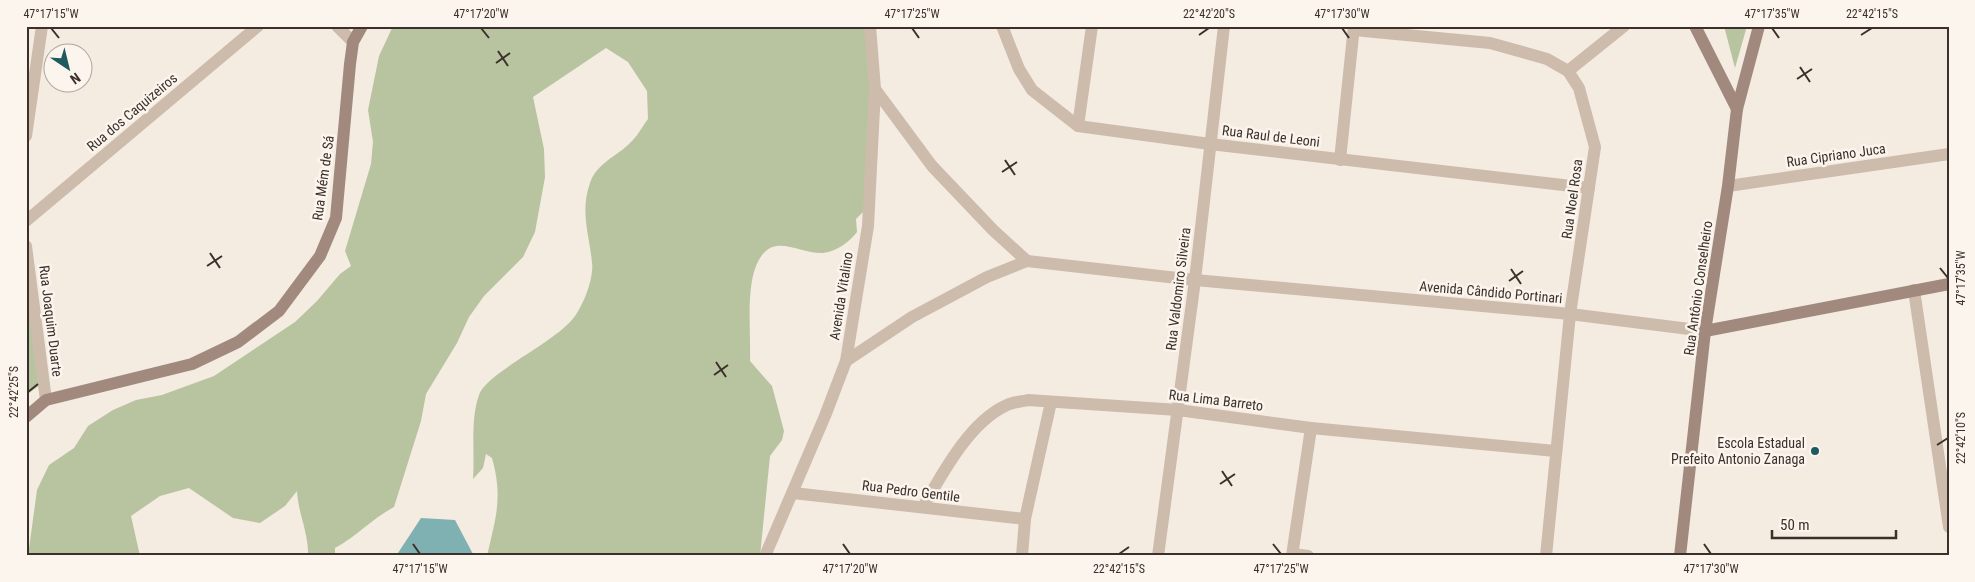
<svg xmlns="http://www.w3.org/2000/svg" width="1975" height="582" font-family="'Roboto Condensed',sans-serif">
  <rect width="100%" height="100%" fill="#f4ebe1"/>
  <g fill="#b8c4a0">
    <path d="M393,26H872L867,208L856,219L857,232C849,242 838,251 823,253C797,254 771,229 756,266C746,291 751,334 750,361L772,386L784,431L782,440L770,456L760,556H487C496,517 503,497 492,458L486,454L483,468L473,479C475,452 470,420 479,395C487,372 557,342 575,316C584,303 594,278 592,262C589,234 580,211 590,183C597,163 616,157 630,143C637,137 642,127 648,119L647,91L628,62L606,48L533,97L544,149L545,177L535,232L523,257L484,296L469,317L457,343L426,394L421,421L394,507C373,518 357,536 335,548V556H308C309,534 298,513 297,491L285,506L260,523L233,518L189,488L160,496L131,516L140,556H28L37,490L49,465L74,448L88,426L113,410L136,400L162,395L214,376L295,322L317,301L340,274L351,266L345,251L371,164L373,142L368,110L379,56Z"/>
    <path d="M1724,26H1747L1735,68Z"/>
    <path d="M26,279L40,385L29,393H26Z"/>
  </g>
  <path fill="#7fb0b2" d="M421,518L455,520L474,556H396Z"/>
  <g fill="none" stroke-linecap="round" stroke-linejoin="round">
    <g stroke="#cdbbac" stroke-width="12">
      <path d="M337,26L353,42"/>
      <path d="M1002,26L1019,69L1032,90L1078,126L1210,144L1589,188"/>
      <path d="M1354,30L1490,43L1547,59L1568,71L1579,88L1595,147L1570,314L1546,556"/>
      <path d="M1568,71L1624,26"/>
      <path d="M875,89L932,166L993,230L1027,261"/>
      <path d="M1078,126L1092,26"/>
      <path d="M26,136L42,26"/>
      <path d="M1340,160L1354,26"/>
      <path d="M1728,186L1949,154"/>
      <path d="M26,221L258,26"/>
      <path d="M26,246L46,400"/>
      <path d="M1914,290L1949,527"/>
      <path d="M846,361L912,317L987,277L1027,261L1195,280L1570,314L1705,331"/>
      <path d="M793,493L1025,519"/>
      <path d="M923,507C942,474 969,423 1005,406C1011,402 1020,402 1028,400L1178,410L1311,428L1555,451"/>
      <path d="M1293,554L1308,556"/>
      <path d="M765,556L825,416L846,361L868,226L875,89L870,26"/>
      <path d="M1022,556L1025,519L1051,402"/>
      <path d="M1158,556L1195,280L1224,26"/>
      <path d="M1292,556L1311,428"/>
    </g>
    <g stroke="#a18a7d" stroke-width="12">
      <path d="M1695,26L1737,109"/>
      <path d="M1705,331L1949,284"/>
      <path d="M26,417L46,400L192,364L238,342L279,311L320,256L336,218L350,64L353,42L362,26"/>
      <path d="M1680,556L1705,331L1728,186L1737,109L1759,26"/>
    </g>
  </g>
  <path fill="none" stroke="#3b302b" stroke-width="2" d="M51,28L59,38M481,28L489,38M912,28L919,38M1342,28L1349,38M1772,28L1779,38M1199,35L1209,28M1861,35L1872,28M498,51L508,66M496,63L510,53M1800,67L1810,82M1797,79L1812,69M1005,160L1015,175M1002,172L1017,162M210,253L220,268M207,266L222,256M1940,268L1948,278M1511,269L1521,284M1509,281L1523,271M716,362L726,377M714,375L728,365M28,392L38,384M1937,445L1948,438M1222,471L1232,486M1220,484L1235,474M413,544L420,554M843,544L850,554M1273,544L1281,554M1704,544L1711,554M1119,554L1129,547"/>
  <circle fill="#1f5a5e" stroke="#fbf5ee" stroke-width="2" cx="1815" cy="451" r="5"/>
  <g text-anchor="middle" stroke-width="5" stroke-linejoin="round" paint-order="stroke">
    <g font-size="14" fill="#3b302b" stroke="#fbf5ee">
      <text transform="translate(132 112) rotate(-40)" y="5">Rua dos Caquizeiros</text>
      <text transform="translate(1271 136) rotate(7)" y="5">Rua Raul de Leoni</text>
      <text transform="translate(1836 155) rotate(-8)" y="5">Rua Cipriano Juca</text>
      <text transform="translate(323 178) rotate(-82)" y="5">Rua Mém de Sá</text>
      <text transform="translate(1572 199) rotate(-82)" y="5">Rua Noel Rosa</text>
      <text transform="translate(1698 288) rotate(-82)" y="5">Rua Antônio Conselheiro</text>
      <text transform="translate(1178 289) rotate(-83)" y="5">Rua Valdomiro Silveira</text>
      <text transform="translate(1491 292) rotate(5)" y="5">Avenida Cândido Portinari</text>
      <text transform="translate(841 296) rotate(-81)" y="5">Avenida Vitalino</text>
      <text transform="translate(51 321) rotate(83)" y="5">Rua Joaquim Duarte</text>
      <text transform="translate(1216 400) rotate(7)" y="5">Rua Lima Barreto</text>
      <text transform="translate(911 491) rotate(7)" y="5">Rua Pedro Gentile</text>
    </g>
    <g font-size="14" fill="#3b302b" stroke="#fbf5ee" text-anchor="end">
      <text x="1805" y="448">Escola Estadual<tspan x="1805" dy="16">Prefeito Antonio Zanaga</tspan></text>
    </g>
  </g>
  <rect width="1975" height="582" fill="none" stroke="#fbf5ee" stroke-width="55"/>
  <g transform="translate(68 68) rotate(145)"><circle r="24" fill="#fbf5ee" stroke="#aea6a0"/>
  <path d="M0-4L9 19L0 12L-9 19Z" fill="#1f5a5e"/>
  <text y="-8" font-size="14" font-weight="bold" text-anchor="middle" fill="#3b302b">N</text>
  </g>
  <path d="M1772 530v8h124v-8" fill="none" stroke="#3b302b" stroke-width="2.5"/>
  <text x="1780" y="530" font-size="15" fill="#3b302b" stroke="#fbf5ee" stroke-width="4" paint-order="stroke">50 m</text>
  <rect x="28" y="28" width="1920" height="526" fill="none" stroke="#3b302b" stroke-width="2"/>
  <g font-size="12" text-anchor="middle" fill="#3b302b">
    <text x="51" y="18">47°17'15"W</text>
    <text x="481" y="18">47°17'20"W</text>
    <text x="912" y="18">47°17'25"W</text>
    <text x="1209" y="18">22°42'20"S</text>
    <text x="1342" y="18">47°17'30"W</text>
    <text x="1772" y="18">47°17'35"W</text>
    <text x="1872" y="18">22°42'15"S</text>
    <text transform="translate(1961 278) rotate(-90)" y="4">47°17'35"W</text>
    <text transform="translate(14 392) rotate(-90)" y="4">22°42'25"S</text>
    <text transform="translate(1961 438) rotate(-90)" y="4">22°42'10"S</text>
    <text x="420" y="573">47°17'15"W</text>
    <text x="850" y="573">47°17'20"W</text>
    <text x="1119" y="573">22°42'15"S</text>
    <text x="1281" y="573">47°17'25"W</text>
    <text x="1711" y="573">47°17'30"W</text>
  </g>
</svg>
